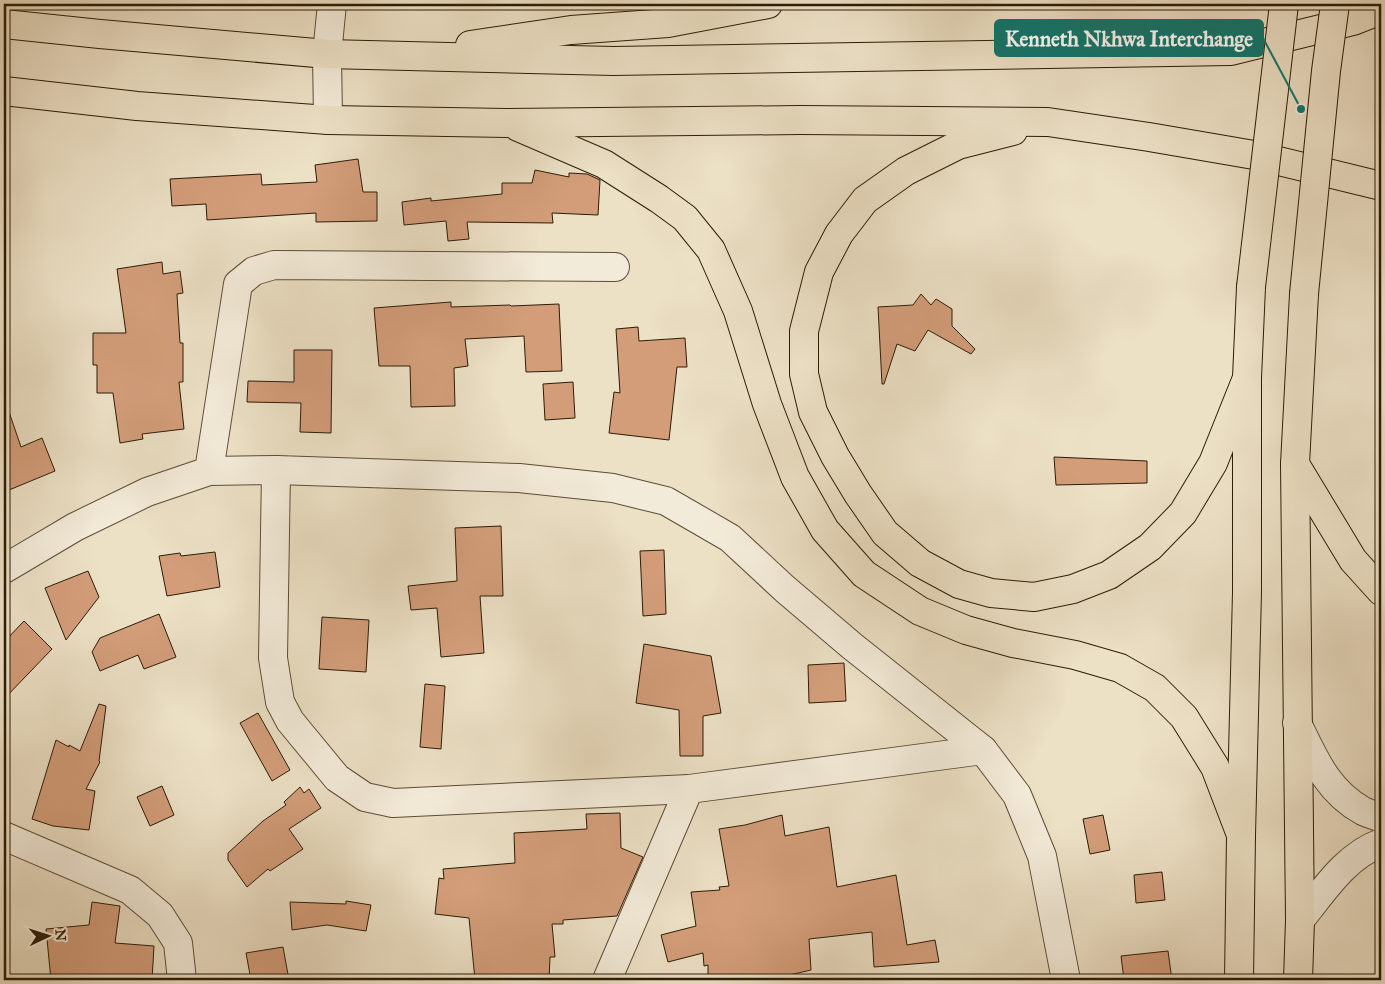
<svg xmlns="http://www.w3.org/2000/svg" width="1385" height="984" font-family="'IM FELL Great Primer',serif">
  <rect width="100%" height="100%" fill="#ece0c5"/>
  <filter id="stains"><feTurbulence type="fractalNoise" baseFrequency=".004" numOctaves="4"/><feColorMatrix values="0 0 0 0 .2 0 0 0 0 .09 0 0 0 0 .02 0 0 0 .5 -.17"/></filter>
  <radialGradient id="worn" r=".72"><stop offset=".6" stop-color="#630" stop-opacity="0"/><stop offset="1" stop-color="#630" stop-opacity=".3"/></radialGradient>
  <g fill="#d39d7a" stroke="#2c1c07">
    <path d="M358,159L363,192H377V221L316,222V213L207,220L206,204L172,206L170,179L261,174L262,185L317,182L315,165Z"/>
    <path d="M535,170L569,177V173L587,174L600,180L598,215L552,213L553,223L467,222L469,239L448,241L446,221L404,225L402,202L431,198V201L502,194V183H532Z"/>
    <path d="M162,262L163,274L180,271L183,293L177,294L180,343H183V382H179L184,429L142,434L143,439L120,443L113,393H97V365H93V333H126L117,269Z"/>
    <path d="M921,294L931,305L936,299L952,309V326L975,349L971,354L928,330L915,351L897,344L884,384H882L878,307L913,305Z"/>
    <path d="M451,302V307L510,305L511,306L559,304L562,371L526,372L524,336L465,339L468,366L454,368L455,406L411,407L410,366H379L374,308Z"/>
    <path d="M638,327L639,341L685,338L687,367H677L669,440L609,433L614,392L620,393L616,329Z"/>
    <path d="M294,350H332L331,433L300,432L301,403L247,402L248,381L294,382Z"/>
    <path d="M573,382L575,418L545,420L543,384Z"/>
    <path d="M7,406L21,447L42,438L55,471L9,490L4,474V407Z"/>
    <path d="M1054,457L1147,461V483L1056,485Z"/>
    <path d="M501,526L503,596H480L484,653L441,657L437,608L411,610L408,586L457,581L455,528Z"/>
    <path d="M664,550L666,614L643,616L640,551Z"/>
    <path d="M215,552L220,587L167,596L159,556L180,553L181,556Z"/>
    <path d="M88,571L99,597L66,640L45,588Z"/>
    <path d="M159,614L176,657L144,669L138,655L100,671L92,652L100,638Z"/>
    <path d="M322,617L369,620L366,672L319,669Z"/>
    <path d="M24,621L52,649L4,699V642Z"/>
    <path d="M644,644L711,656L721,713L703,716V756H680L679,710L636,703Z"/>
    <path d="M844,663L846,701L809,703L808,665Z"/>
    <path d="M425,684L445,686L441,749L420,747Z"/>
    <path d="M99,704L106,706L99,761L100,762L86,789L95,791L89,830L53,826L32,819L56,740L69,747V745L80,751Z"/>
    <path d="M258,713L290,770L272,781L240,723Z"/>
    <path d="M162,786L174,815L150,826L137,797Z"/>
    <path d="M300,787L304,793L309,789L321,808L289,829L303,849L270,871L268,869L247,887L228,860V853L263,821L286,805L284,802Z"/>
    <path d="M620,813L621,848L643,857L617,916L563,920V924H552L555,957H550L549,980H475L469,918L435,914L439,878L444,879L443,869L515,863L514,833L587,829L586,814Z"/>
    <path d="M782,815L785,836L829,827L837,887L896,875L907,945L935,940L939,962L874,967L872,932L809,939L811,970L768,980H708V965L704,966L703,953L668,962L661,935L696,926L691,892L720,890L719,887L729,886L719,829L745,825Z"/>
    <path d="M1103,815L1110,850L1090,854L1083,819Z"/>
    <path d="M1162,872L1165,900L1136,903L1134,875Z"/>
    <path d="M346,901L371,905L366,931L327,925L292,930L290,902L346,904Z"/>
    <path d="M92,902L120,906L115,943L154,946L152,980H51L46,929L89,925Z"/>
    <path d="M283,947L289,980H251L246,953Z"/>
    <path d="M1168,951L1172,980H1124L1121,956Z"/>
  </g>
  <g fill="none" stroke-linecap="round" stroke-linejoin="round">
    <defs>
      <g id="minor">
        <path d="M328,120L327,54L332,4"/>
        <path d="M276,470L273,658L280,702L290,721L337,778L365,797L393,803L689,789L983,750"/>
        <path d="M209,471L238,284L254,271L274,265L615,267"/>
        <path d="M4,569L75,527L147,492L209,471L276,470L519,478L613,488L666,501L730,538L785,589L852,646L983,750L1017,795L1042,856L1066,980"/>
        <path d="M1297,723C1314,758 1327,791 1363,811C1369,814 1375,815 1381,818"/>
        <path d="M4,836L130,890L160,915L178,943L182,980"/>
        <path d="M1300,920C1323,892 1345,856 1381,843"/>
        <path d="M607,980L689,789"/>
      </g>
      <g id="major">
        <path d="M1295,464L1300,920L1298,980"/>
        <path d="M1239,980L1241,835L1247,592V378"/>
      </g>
      <g id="highway">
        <path d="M4,24L100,34L327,54L613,61L1231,51L1353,21L1381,10"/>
        <path d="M470,45L571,30L668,23L768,4"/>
        <path d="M4,91L137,106L328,120L507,123L800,120L1048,122L1149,137L1254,155L1381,186"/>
        <path d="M518,127L604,164L659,199L685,218L711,250L738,311L767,404L795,477L825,530L864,574L920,611L966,630L1013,643L1075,655L1120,668L1155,688L1184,717L1215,767L1241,835"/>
        <path d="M1013,131L958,145L906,171L865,200L839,234L819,272L804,331V374L813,412L835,456L858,494L885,533L920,563L959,584L991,593L1034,597L1073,589L1109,575L1150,547L1183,513L1213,463L1247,378L1251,287"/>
        <path d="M1304,294L1295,464L1353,560L1381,591"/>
      </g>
    </defs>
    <use href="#minor" stroke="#5c4d36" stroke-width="30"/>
    <use href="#major" stroke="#2c1c07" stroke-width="30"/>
    <use href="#highway" stroke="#2c1c07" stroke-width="30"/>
    <use href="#minor" stroke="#f3ebd9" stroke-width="28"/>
    <use href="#major" stroke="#ece0c5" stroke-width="28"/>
    <use href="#highway" stroke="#ece0c5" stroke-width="28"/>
    <defs>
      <g id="highway-bridge">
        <path d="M1251,287L1284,4"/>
        <path d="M1304,294L1326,71L1335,4"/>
      </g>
    </defs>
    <use href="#highway-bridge" stroke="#2c1c07" stroke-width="30" stroke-linecap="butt"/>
    <use href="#highway-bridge" stroke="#ece0c5" stroke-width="28"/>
  </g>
  <path fill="none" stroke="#0f766e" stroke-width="2" d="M1301 109L1263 38"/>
  <circle fill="#0f766e" stroke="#f3ebd9" stroke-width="2" cx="1301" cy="109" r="5"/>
  <rect fill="#0f766e" stroke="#0f766e" stroke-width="2" x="995" y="20" width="268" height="36" rx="5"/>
  <g font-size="21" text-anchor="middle" font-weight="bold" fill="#fff">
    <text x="1129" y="46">Kenneth Nkhwa Interchange</text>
  </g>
  <rect width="1385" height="984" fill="none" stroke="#ece0c5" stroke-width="20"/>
  <rect x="5" y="5" width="1375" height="974" fill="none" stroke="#2c1c07" stroke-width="2.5"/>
  <rect x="10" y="10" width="1365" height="964" fill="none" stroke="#2c1c07"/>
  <g transform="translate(48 936) rotate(86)" stroke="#f3ebd9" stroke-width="4" paint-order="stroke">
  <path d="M0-4L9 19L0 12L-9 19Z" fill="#2c1c07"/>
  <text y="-8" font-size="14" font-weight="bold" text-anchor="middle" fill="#2c1c07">N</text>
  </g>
  <rect width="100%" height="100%" filter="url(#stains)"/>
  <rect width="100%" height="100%" fill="url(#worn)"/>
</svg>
